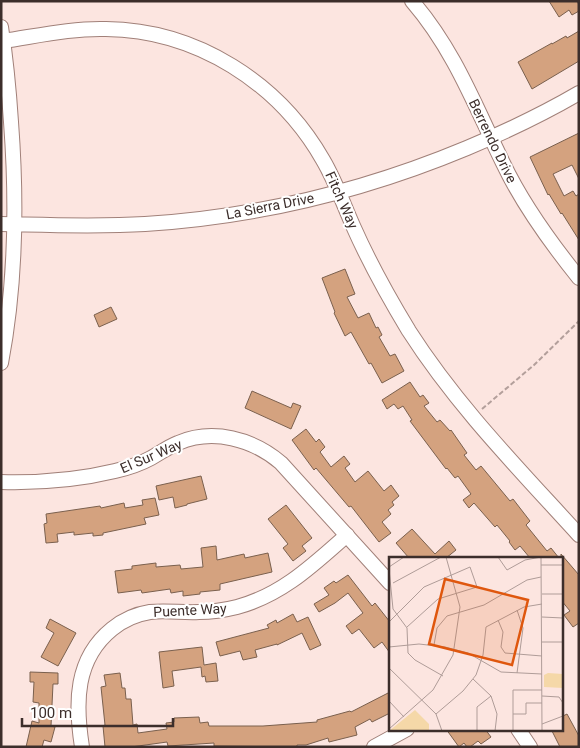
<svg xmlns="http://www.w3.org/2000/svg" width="580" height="748" font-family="Roboto,sans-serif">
  <rect width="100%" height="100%" fill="#fce5e0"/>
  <g fill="#d4a27f" stroke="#7a604e">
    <path d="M549,1H577L579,5V11L572,15L569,10L559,17Z"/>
    <path d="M579,31V61L532,89L518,62L552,43V44L566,36L567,38Z"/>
    <path d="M579,133V179L572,165L553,174L564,196L573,191L576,196L579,194V240L562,213L561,214L549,194L548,195L530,157Z"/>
    <path d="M345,269L355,294L347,297L358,318L369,313L376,328L378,327L382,335L379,337L390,356L395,354L404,371L382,383L371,363L369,364L351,332L345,336L334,313L335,312L322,278Z"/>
    <path d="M111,307L117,319L99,327L94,315Z"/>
    <path d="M410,382L420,397L423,395L429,403L424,406L437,422L440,420L450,431L451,430L467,453L464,455L476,470L481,466L510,501L513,499L530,521L526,525L547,551L551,548L559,558H530L520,546L515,550L509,542L510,541L497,525L495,527L474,503L469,508L463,500L471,494L458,476L455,478L447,468L446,469L410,421L412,420L403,406L398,409L394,404L387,409L382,400Z"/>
    <path d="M252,391L291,408L293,403L301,406L291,429L245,408Z"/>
    <path d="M306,429L316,442L319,439L325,447L320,452L331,467L344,456L350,464L345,468L355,482L368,471L384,491L391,485L399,496L392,502L394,505L388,510L391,514L382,522L391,533L379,542L351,506L349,507L316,468L314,470L292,440Z"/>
    <path d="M201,476L207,499L187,504V505L175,508L173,497L159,500L156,486Z"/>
    <path d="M155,498L159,515L144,518L146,524L103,533V535L93,536V533L74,535V532L57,534L58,542L46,543L44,524L47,523L46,514L100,506L101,508L124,503L125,508L143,505L142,500Z"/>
    <path d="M286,505L312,538L302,546L306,551L293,561L283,548L288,544L268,519Z"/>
    <path d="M412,529L435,554L449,541L456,550L446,558H409L396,543Z"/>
    <path d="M216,546L217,560L244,554L245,558L268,553L272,572L220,584V590L200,592V594L183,596V591L171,593L170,589L142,593L141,590L118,593L115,571L132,569V566L156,563V567L180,565L181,569L203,567L201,548Z"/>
    <path d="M561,554L579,575V623L573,627L564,615L570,611L561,600Z"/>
    <path d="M348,575L372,606L375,603L390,622V653L382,642L374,648L359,629L352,634L346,626L363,613L348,593L335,603L319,612L314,604L329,595L324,588L334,581L336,583Z"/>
    <path d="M293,614L297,622L308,617L321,645L310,650L302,633L277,645V644L255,650L257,657L243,660L240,651L220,656L216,642L269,628L267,625L276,620L277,623Z"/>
    <path d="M50,619L76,633L58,666L41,657L54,633L46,628Z"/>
    <path d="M202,647L204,665L216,663L218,681L206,682L205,676L202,677L201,667L172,671L174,686L163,688L159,652Z"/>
    <path d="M30,672L58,673V684H53L51,726L55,727L51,742L44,740L42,747H26L32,721L39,723V703L33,702L34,682H30Z"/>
    <path d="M120,673L122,688H125L126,699H131L133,725L137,724L138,733L167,729L166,723L174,722V718L199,717L200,723L208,722L209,726H263L317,722V720L350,711L351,712L390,692V713L372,722L370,719L355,727L357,735L329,742L328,738L306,745H297V747L214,746V743L168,746L167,742L131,747H105L103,726L105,725L101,687L106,686L104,675Z"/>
    <path d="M567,714L579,736V747H560L551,729H561V717Z"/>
    <path d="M446,729H485L491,737L481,744L478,741L470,747H467L464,743L459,747Z"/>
  </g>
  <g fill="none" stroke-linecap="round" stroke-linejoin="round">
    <defs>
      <g id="minor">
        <path d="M412,1C455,51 475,106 503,163C523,205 550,242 579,278"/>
        <path d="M1,27C6,59 9,91 11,122C17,202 16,284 1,363"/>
        <path d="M3,41C37,36 72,28 106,29C197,30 279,83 323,160C336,182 344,206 354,228C370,264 389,298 409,331C457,406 519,469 579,535"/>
        <path d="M1,224C49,225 97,227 145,224C256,217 364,191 467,148C505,132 543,114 579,93"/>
        <path d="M1,482C40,483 78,480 115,471C128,468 140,464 151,458C160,453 168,447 178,443C213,428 253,439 281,463L390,583"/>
        <path d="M518,729L530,747"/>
        <path d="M82,747C75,703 75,659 112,629C123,620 137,614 150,612C166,610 183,613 199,612C212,612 225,610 237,607C282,595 313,565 347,535"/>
        <path d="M374,747L407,729"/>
      </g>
    </defs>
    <use href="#minor" stroke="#a18079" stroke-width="16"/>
    <path stroke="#b39f9b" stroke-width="2" stroke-dasharray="5 2.5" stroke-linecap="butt" d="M482,409L534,365L579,321"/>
    <use href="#minor" stroke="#fff" stroke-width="14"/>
  </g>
  <g text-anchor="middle" stroke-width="4" stroke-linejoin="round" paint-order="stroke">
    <g font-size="14" fill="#3c2e2b" stroke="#fff">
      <text transform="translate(493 141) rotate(64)" y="5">Berrendo Drive</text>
      <text transform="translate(342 200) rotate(66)" y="5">Fitch Way</text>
      <text transform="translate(270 206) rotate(-11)" y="5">La Sierra Drive</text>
      <text transform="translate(151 456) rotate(-23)" y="5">El Sur Way</text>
      <text transform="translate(190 610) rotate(-3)" y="5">Puente Way</text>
    </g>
  </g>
  <g transform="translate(389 557)">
    <rect width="174" height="174" fill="#fce5e0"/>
    <path d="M159,116L174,117V131L155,130V118ZM26,153L40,167V174H0Z" fill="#f5d8a8"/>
    <path fill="none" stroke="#af9c98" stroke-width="1" d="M109,0L118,13L136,3L152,0M152,0L153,174M152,8H174M0,10L15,0M0,12L4,52L18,71L19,96L26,103L54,119M4,26L52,0M153,37H174M128,53L134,71L128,116M153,60L174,61M109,63L114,75L112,90L116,96L153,99M0,65L35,30L81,10L88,30L49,42L18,70M153,85H174M45,88L48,71L58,59L95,48L138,23L152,20M0,90L30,87L56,90L79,96L112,115L153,117M0,111L47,157L53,174M84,122L102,139M153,139L170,140L174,146M0,144L15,160M47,157L74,134L87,118L94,98L97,70L135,50L153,47M124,157H137V146H153M153,167L174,159M0,172L44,133L64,98L71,50L57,0M88,174V150L102,139L108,157L106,174M124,174V133H153"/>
    <path fill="#df570e" fill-opacity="0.15" stroke="#df570e" stroke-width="2.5" d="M56,22L139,43L123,108L40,87Z"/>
    <rect width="174" height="174" fill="none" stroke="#3c2e2b" stroke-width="2.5"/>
  </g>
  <rect width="580" height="748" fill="none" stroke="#3c2e2b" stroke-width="5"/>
  <path d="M22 718v8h151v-8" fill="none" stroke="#3c2e2b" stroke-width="2.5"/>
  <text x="30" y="718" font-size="15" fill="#3c2e2b" stroke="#ffffff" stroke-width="4" paint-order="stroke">100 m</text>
</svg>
